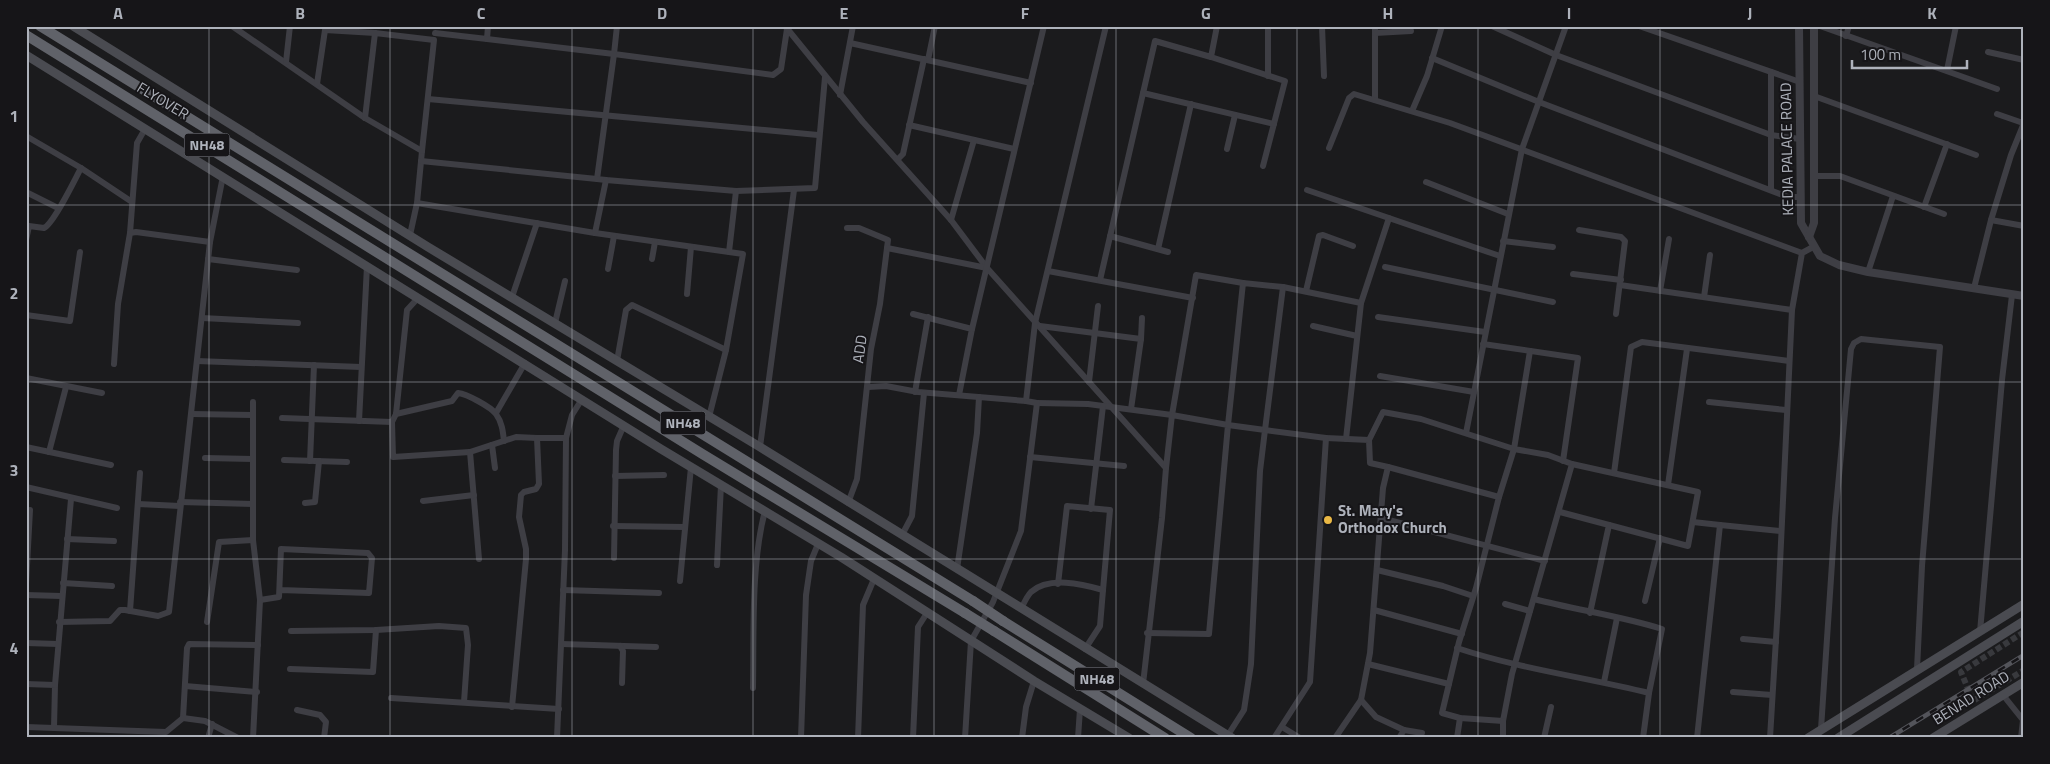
<svg xmlns="http://www.w3.org/2000/svg" width="2050" height="764" font-family="'Titillium Web',sans-serif">
  <rect width="100%" height="100%" fill="#1b1b1d"/>
  <g fill="none" stroke-linecap="round" stroke-linejoin="round">
    <path stroke="#38393d" stroke-width="6" stroke-dasharray="6 3" stroke-linecap="butt" d="M2024,632L1961,672L1973,701L2024,670"/>
    <g stroke="#3e3e44" stroke-width="6">
      <path d="M232,26L365,118L422,151L417,203L410,235"/>
      <path d="M617,26L614,54L773,75L781,69L787,29"/>
      <path d="M785,26L863,122L951,220L987,268L1166,468L1162,518L1143,684"/>
      <path d="M1322,26L1324,76"/>
      <path d="M1375,26V100"/>
      <path d="M1492,26L1556,55L1771,135L1800,139"/>
      <path d="M1639,26L1800,82"/>
      <path d="M1820,26L1997,89"/>
      <path d="M435,33L487,39L488,26"/>
      <path d="M1375,33L1411,31"/>
      <path d="M1846,36L1849,26"/>
      <path d="M487,39L614,54L597,179L606,180L736,191L815,188L825,77"/>
      <path d="M850,43L1031,83"/>
      <path d="M1988,52L2024,60"/>
      <path d="M1211,57L1285,81L1263,166"/>
      <path d="M1432,58L1539,102L1788,197H1801"/>
      <path d="M928,60L935,26"/>
      <path d="M286,62L290,26"/>
      <path d="M1947,70L1956,26"/>
      <path d="M1268,76V26"/>
      <path d="M317,84L325,30L375,33"/>
      <path d="M1143,93L1274,124"/>
      <path d="M840,95L853,26"/>
      <path d="M1814,96L1976,155"/>
      <path d="M428,99L818,135"/>
      <path d="M1412,111L1427,76L1442,26"/>
      <path d="M1997,114L2023,123"/>
      <path d="M365,118L375,33L434,40L422,151"/>
      <path d="M909,125L1014,149"/>
      <path d="M26,136L81,168L132,202"/>
      <path d="M1329,148L1349,98L1354,94L1450,123L1802,253"/>
      <path d="M1227,149L1235,115"/>
      <path d="M898,159L903,154L924,59"/>
      <path d="M421,161L597,179"/>
      <path d="M1814,176H1840L1944,214"/>
      <path d="M1426,182L1508,214"/>
      <path d="M1307,190L1500,256"/>
      <path d="M1771,190V72"/>
      <path d="M26,192L58,208"/>
      <path d="M417,203L595,233L729,252"/>
      <path d="M1924,207L1947,144"/>
      <path d="M951,220L974,140"/>
      <path d="M1991,220L2024,226"/>
      <path d="M847,228H859L888,240L880,304L871,349L857,479L848,503"/>
      <path d="M1579,230L1621,237L1625,241L1616,314"/>
      <path d="M130,233L137,143L145,129"/>
      <path d="M595,233L606,180"/>
      <path d="M1110,236L1168,252"/>
      <path d="M26,240L29,226L44,228C54,223 74,181 81,168"/>
      <path d="M1503,241L1553,247"/>
      <path d="M887,248L987,268"/>
      <path d="M1158,249L1191,104"/>
      <path d="M208,259L297,270"/>
      <path d="M652,259L655,242"/>
      <path d="M1385,267L1553,302"/>
      <path d="M608,269L614,236"/>
      <path d="M1048,271L1193,298"/>
      <path d="M1868,272L1893,196"/>
      <path d="M1573,274L1621,280"/>
      <path d="M1100,280L1155,41L1211,57L1217,26"/>
      <path d="M1620,285L1792,310"/>
      <path d="M1974,288L1991,220L2011,155L2024,123"/>
      <path d="M1306,291L1319,236L1323,235L1353,246"/>
      <path d="M1660,291L1669,239"/>
      <path d="M687,294L691,247"/>
      <path d="M512,297L537,223"/>
      <path d="M1704,297L1710,255"/>
      <path d="M913,314L972,329L959,395"/>
      <path d="M26,315L70,321L80,252"/>
      <path d="M1378,317L1485,332"/>
      <path d="M202,318L298,323"/>
      <path d="M555,323L565,281"/>
      <path d="M1040,326L1141,339L1131,409"/>
      <path d="M1313,326L1357,336"/>
      <path d="M972,329L1044,26"/>
      <path d="M1141,339L1142,318"/>
      <path d="M1483,344L1578,358L1563,461"/>
      <path d="M197,361L361,367"/>
      <path d="M617,361L626,310L632,305L726,350"/>
      <path d="M114,364L118,304L130,233L136,232L210,242"/>
      <path d="M1380,376L1474,392"/>
      <path d="M26,378L102,393"/>
      <path d="M1089,382L1098,306"/>
      <path d="M868,387L886,386L918,392L1026,401"/>
      <path d="M915,392L928,317"/>
      <path d="M1709,402L1786,410"/>
      <path d="M1037,403L1088,404L1172,415L1196,275L1243,283"/>
      <path d="M496,413L525,363"/>
      <path d="M192,414L252,415"/>
      <path d="M396,414L452,401L458,393C467,394 491,407 496,414C502,422 503,432 504,441"/>
      <path d="M709,417L726,350L743,254L729,252L736,191"/>
      <path d="M282,418L392,422L396,414L407,310L418,298"/>
      <path d="M359,421L367,266"/>
      <path d="M392,422L393,457L470,452L516,437L537,438"/>
      <path d="M1466,433L1522,149L1566,26"/>
      <path d="M1326,438L1369,440L1370,463L1388,467L1383,488L1370,653L1361,700L1335,738"/>
      <path d="M1346,439L1361,303L1389,218"/>
      <path d="M1369,440L1383,412L1421,419L1514,449L1548,455L1572,464L1512,674L1503,721L1460,718L1442,713L1459,642L1476,588L1499,497L1514,449L1530,351"/>
      <path d="M492,445L495,468"/>
      <path d="M26,447L111,465"/>
      <path d="M760,447L794,190"/>
      <path d="M49,452L66,387"/>
      <path d="M470,452L479,559"/>
      <path d="M1030,457L1124,466"/>
      <path d="M205,458L253,459"/>
      <path d="M284,460L347,462"/>
      <path d="M310,461L314,365"/>
      <path d="M1572,464L1698,492L1688,546L1609,525"/>
      <path d="M1388,467L1499,497"/>
      <path d="M1614,473L1631,347L1642,342L1789,361"/>
      <path d="M615,476L664,475"/>
      <path d="M1668,485L1687,349"/>
      <path d="M26,487L117,508"/>
      <path d="M423,501L474,495"/>
      <path d="M180,502L253,504"/>
      <path d="M305,503L315,502L319,461"/>
      <path d="M138,504L180,506"/>
      <path d="M1091,509L1103,406"/>
      <path d="M1560,512L1609,525L1590,613"/>
      <path d="M1381,518L1545,561"/>
      <path d="M1693,522L1720,525L1697,738"/>
      <path d="M1720,525L1781,531"/>
      <path d="M613,526L685,527"/>
      <path d="M902,535L912,516L924,393"/>
      <path d="M67,539L114,541"/>
      <path d="M614,558L616,450L617,441L624,425"/>
      <path d="M717,565L721,485"/>
      <path d="M957,569L977,433L979,397"/>
      <path d="M1377,570L1443,586L1473,596"/>
      <path d="M680,581L691,467"/>
      <path d="M63,583L112,586"/>
      <path d="M26,584L30,510"/>
      <path d="M1058,584L1067,506L1110,510L1103,590"/>
      <path d="M563,590L659,593"/>
      <path d="M26,595L61,596"/>
      <path d="M1534,599C1576,610 1621,616 1662,629L1649,693"/>
      <path d="M260,600L279,597L281,549L368,553L372,558L369,593L280,590"/>
      <path d="M1645,601L1660,538"/>
      <path d="M1505,604L1530,611"/>
      <path d="M1021,609C1024,603 1027,596 1031,592C1049,576 1082,584 1103,590L1100,626L1085,649"/>
      <path d="M1374,610L1462,634"/>
      <path d="M130,611L140,473"/>
      <path d="M59,622L110,621L120,610H125L158,616L169,612L210,242L223,176"/>
      <path d="M207,622L219,542L253,540"/>
      <path d="M291,631L376,630L439,626L466,628L468,645L464,702"/>
      <path d="M1980,632L2002,380L2012,295"/>
      <path d="M1147,633L1209,634L1228,425L1172,415L1166,468"/>
      <path d="M1743,639L1776,642"/>
      <path d="M26,643L58,644"/>
      <path d="M562,644L656,647"/>
      <path d="M620,646L623,651L622,683"/>
      <path d="M1457,648C1520,669 1585,677 1649,693L1643,738"/>
      <path d="M1368,664L1449,684"/>
      <path d="M290,669L373,672L376,630"/>
      <path d="M1604,682L1617,618"/>
      <path d="M26,684L55,685L54,728"/>
      <path d="M55,685L71,499"/>
      <path d="M185,686L257,692"/>
      <path d="M753,688C754,634 751,563 765,511"/>
      <path d="M1733,692L1772,695"/>
      <path d="M2003,695L2023,720L2021,738"/>
      <path d="M391,698L559,709"/>
      <path d="M1361,700L1376,717L1404,730L1399,738"/>
      <path d="M512,707L526,559V549L519,517L521,495L524,492L536,489L539,484L537,438H566"/>
      <path d="M297,710L320,715L326,722L324,738"/>
      <path d="M183,718L187,648L189,644L258,645"/>
      <path d="M1503,721V738"/>
      <path d="M26,727L166,732L183,718L205,721L238,738"/>
      <path d="M1282,727L1300,738"/>
      <path d="M1821,729L1835,518L1851,349L1854,343L1861,339L1940,347L1922,566L1917,669"/>
      <path d="M1404,730L1422,733"/>
      <path d="M1228,735L1244,710L1251,664L1260,471L1265,430L1228,425L1243,283L1283,287L1361,303"/>
      <path d="M208,738L212,724"/>
      <path d="M253,738L260,600L253,540V402"/>
      <path d="M557,738L565,550L566,438L572,415L582,399"/>
      <path d="M801,738L806,595L811,561L818,544"/>
      <path d="M858,738L863,605L874,579"/>
      <path d="M913,738L918,627L927,613"/>
      <path d="M965,738L971,641L993,602L1021,531L1037,403L1026,401L1035,323L1106,26"/>
      <path d="M1022,738L1026,707L1034,681"/>
      <path d="M1078,738L1080,709"/>
      <path d="M1274,738L1310,682L1326,438L1265,430L1283,287"/>
      <path d="M1457,738L1460,718"/>
      <path d="M1544,738L1551,707"/>
      <path d="M1589,738H1618"/>
      <path d="M1770,738L1778,606L1792,310L1802,253L1813,247"/>
    </g>
    <g stroke="#3e3e44" stroke-width="8">
      <path d="M1799,26L1801,223L1820,256L1839,265L1868,272L2024,296"/>
      <path d="M1809,237L1814,223V26"/>
    </g>
    <g stroke="#4a4b51" stroke-width="9">
      <path d="M73,26L428,247L760,447L1232,738"/>
      <path d="M26,55L661,449L841,557L1034,681L1129,738"/>
      <path d="M1808,738L2024,604"/>
      <path d="M1838,738L2024,621"/>
      <path d="M1933,738L2024,682"/>
    </g>
    <g stroke="#606269" stroke-width="10">
      <path d="M40,26L973,601"/>
      <path d="M26,35L704,455L965,613"/>
      <path d="M1003,621L1191,738"/>
      <path d="M994,631L1165,738"/>
    </g>
    <defs>
      <path id="rail" d="M1889,738L2024,655"/>
    </defs>
    <use href="#rail" stroke="#53545a" stroke-width="4.5"/>
    <use href="#rail" stroke="#161518" stroke-width="2.5" stroke-dasharray="8" stroke-linecap="butt"/>
    <g stroke="#606269" stroke-width="10">
      <path d="M973,601L1003,621"/>
      <path d="M965,613L994,631"/>
    </g>
  </g>
  <path fill="none" stroke="#aeb2bb" stroke-width="1" stroke-opacity="0.55" d="M209,26V738M390,26V738M572,26V738M753,26V738M934,26V738M1116,26V738M1297,26V738M1478,26V738M1660,26V738M1841,26V738M26,205H2024M26,382H2024M26,559H2024"/>
  <circle fill="#eab845" stroke="#161518" stroke-width="2" cx="1328" cy="520" r="5"/>
  <g text-anchor="middle" stroke-width="4" stroke-linejoin="round" paint-order="stroke">
    <g fill="#161518" stroke="#80838a" stroke-width="1">
      <rect x="184.5" y="133.5" width="45" height="23" rx="4"/>
      <rect x="660.5" y="411.5" width="45" height="23" rx="4"/>
      <rect x="1074.5" y="667.5" width="45" height="23" rx="4"/>
    </g>
    <g font-size="14" font-weight="bold" fill="#aeb2bb">
      <text x="207" y="150">NH48</text>
      <text x="683" y="428">NH48</text>
      <text x="1097" y="684">NH48</text>
    </g>
    <g font-size="15" fill="#aeb2bb" stroke="#161518">
      <text transform="translate(163 101) rotate(31)" y="5">FLYOVER</text>
      <text transform="translate(1787 149) rotate(-91)" y="5">KEDIA PALACE ROAD</text>
      <text transform="translate(860 349) rotate(-82)" y="5">ADD</text>
      <text transform="translate(1971 698) rotate(-32)" y="5">BENAD ROAD</text>
    </g>
    <g font-size="15" font-weight="bold" fill="#aeb2bb" stroke="#161518" text-anchor="start">
      <text x="1338" y="516">St. Mary's<tspan x="1338" dy="17">Orthodox Church</tspan></text>
    </g>
  </g>
  <rect width="2050" height="764" fill="none" stroke="#161518" stroke-width="55"/>
  <path d="M1852 60v8h115v-8" fill="none" stroke="#aeb2bb" stroke-width="2.5"/>
  <text x="1860" y="60" font-size="15" fill="#aeb2bb" stroke="#161518" stroke-width="4" paint-order="stroke">100 m</text>
  <rect x="28" y="28" width="1994" height="708" fill="none" stroke="#aeb2bb" stroke-width="2"/>
  <g font-size="16" text-anchor="middle" font-weight="bold" fill="#aeb2bb">
    <text x="118" y="19">A</text>
    <text x="300" y="19">B</text>
    <text x="481" y="19">C</text>
    <text x="662" y="19">D</text>
    <text x="844" y="19">E</text>
    <text x="1025" y="19">F</text>
    <text x="1206" y="19">G</text>
    <text x="1388" y="19">H</text>
    <text x="1569" y="19">I</text>
    <text x="1750" y="19">J</text>
    <text x="1932" y="19">K</text>
    <text x="14" y="122">1</text>
    <text x="14" y="299">2</text>
    <text x="14" y="476">3</text>
    <text x="14" y="654">4</text>
  </g>
</svg>
